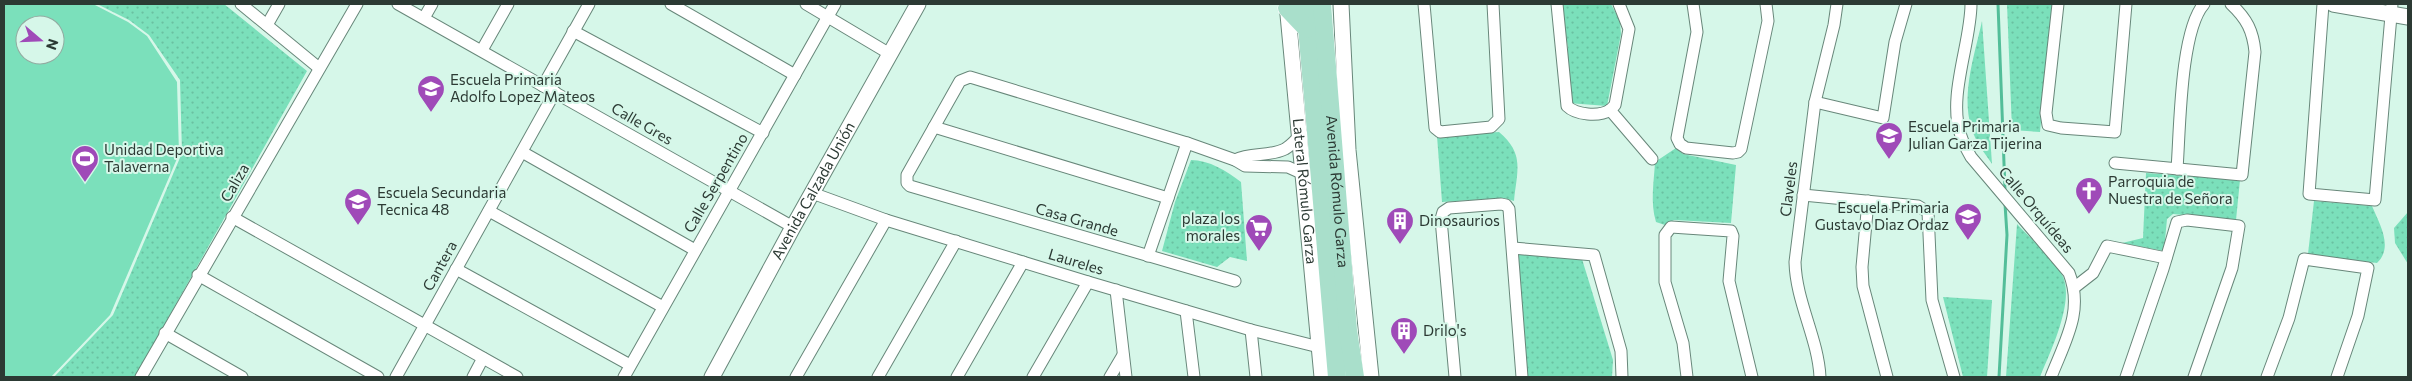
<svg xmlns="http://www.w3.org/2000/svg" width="2412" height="381" font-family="Commissioner,sans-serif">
  <defs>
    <pattern id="park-dots" width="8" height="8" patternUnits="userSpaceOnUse" patternTransform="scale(1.25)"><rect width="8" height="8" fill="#7be0bb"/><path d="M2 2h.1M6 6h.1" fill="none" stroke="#6ac1a1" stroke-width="1.8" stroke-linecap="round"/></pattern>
  </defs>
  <rect width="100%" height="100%" fill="#d6f7e9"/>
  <path fill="#7be0bb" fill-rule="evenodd" d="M4,4H93L128,22L147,36L177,82L179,154L110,315L51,377H4ZM25,25H55V55H25Z"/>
  <g fill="url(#park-dots)">
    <path d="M97,4H224L307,71L135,377H54L113,315L182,153L180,80L149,35L129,20Z"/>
    <path d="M1561,4H1611L1620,21L1621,34L1607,106L1568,103V48Z"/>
    <path d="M2007,4H2052L2040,132L2012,130Z"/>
    <path d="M1982,21L1992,164C1986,155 1978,145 1974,135C1959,99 1974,58 1982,21Z"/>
    <path d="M1499,132C1525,154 1517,171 1514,201L1504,198L1442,202L1437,136Z"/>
    <path d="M1676,148L1683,154L1736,165L1731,223L1674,220L1665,225L1656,222C1650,202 1654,182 1655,162Z"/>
    <path d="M1191,160C1209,160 1227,171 1241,182L1247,261L1230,257L1217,267L1162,251L1175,202Z"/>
    <path d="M2146,173L2240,180L2236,220L2173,214L2167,219L2164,251L2122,243L2143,238Z"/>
    <path d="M2314,201L2372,206C2379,223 2394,247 2377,263L2308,254Z"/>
    <path d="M2408,212V264L2395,243L2394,228Z"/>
    <path d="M2017,224C2031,239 2050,255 2061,273C2077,298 2050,352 2040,377H2006Z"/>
    <path d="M1515,254L1582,259L1613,360L1612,377H1526Z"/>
    <path d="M1943,297L1992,300L1987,377H1963Z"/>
  </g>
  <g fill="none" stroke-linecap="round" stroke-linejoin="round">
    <g stroke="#53be99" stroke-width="3">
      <path d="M1998,4L2005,190"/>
      <path d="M1999,377L2007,235L2005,204"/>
    </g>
    <defs>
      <g id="street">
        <path d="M241,4L319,68"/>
        <path d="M398,4L793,227"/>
        <path d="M671,4L795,75"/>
        <path d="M806,4L890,54"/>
        <path d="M1424,4L1435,128L1440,132L1491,127L1499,119L1493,4"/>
        <path d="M1557,4L1567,106C1576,115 1599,117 1610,110"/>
        <path d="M1693,4L1697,32L1677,138L1680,144L1686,148L1733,153L1738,152L1741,149L1768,21L1766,4"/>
        <path d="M1971,4C1971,43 1947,97 1961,136C1963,143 1967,150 1971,157L2069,273C2084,311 2065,341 2051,377"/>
        <path d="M2058,4L2046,113L2048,125L2061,128L2115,132L2126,4"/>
        <path d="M2323,4L2309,194L2375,200L2392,4"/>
        <path d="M424,18L432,4"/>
        <path d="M267,25L279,4"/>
        <path d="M573,31L763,133"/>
        <path d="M482,50L508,4"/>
        <path d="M543,86L589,4"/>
        <path d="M1815,102L1883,118L1895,42L1906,4"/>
        <path d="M1610,110L1615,105L1629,29L1619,4"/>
        <path d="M1610,110L1652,159"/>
        <path d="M934,127L1168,198"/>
        <path d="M522,152L695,250"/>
        <path d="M1235,160C1251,152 1269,157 1285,149C1292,145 1296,139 1302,134"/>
        <path d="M2115,163L2242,175L2255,52C2253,31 2247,19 2231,4"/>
        <path d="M2177,169C2180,130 2180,31 2204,4"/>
        <path d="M812,193L886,220L1088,282L1251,330L1327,349"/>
        <path d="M1803,195L1918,206L1928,212L1932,300L1954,377"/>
        <path d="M1868,201L1862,267L1863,286L1887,377"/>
        <path d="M489,211L663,307"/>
        <path d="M232,217L517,377"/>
        <path d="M1513,248L1594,255L1621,351L1622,377"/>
        <path d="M1148,256L1187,143"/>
        <path d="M456,269L630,365"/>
        <path d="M198,275L378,377"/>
        <path d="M1235,281L910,186L907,183V175L960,81L970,77L1187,143L1235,160L1245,166L1288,167L1308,176"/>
        <path d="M2075,287L2093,273L2107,246L2166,258"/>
        <path d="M1116,290L1126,377"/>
        <path d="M1186,311L1194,377"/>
        <path d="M1251,330L1256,377"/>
        <path d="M165,333L242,377"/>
        <path d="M141,377L357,4"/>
        <path d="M396,377L555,92"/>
        <path d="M473,377L483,358"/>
        <path d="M624,377L835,4"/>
        <path d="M796,377L886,220"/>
        <path d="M878,377L956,241"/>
        <path d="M957,377L1023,262"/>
        <path d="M1033,377L1088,282"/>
        <path d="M1110,377L1123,355"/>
        <path d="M1455,377L1441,219L1443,212L1449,208L1501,204L1506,205L1509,209L1522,377"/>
        <path d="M1687,377L1683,343L1665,282V235L1671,227L1731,231L1733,236L1729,281L1752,377"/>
        <path d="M1820,377C1818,338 1796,302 1795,262L1815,102L1834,25L1837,4"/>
        <path d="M2126,377L2163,269L2177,222L2187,220L2239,226L2232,268L2194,377"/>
        <path d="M2267,377L2289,318L2304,259L2368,268L2358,316L2337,377"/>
      </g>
      <g id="secondary">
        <path id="s1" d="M1287,4L1322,377"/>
        <path d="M1341,4L1348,150L1371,377"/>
        <path d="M2333,4L2408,17"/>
        <path id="s2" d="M712,377L793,227L918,4"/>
      </g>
      <g id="primary">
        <path d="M1305,4L1337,377"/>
        <path id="s3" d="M1322,4L1348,330L1355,377"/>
        <path d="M1287,8L1307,29"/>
      </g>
    </defs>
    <use href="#street" stroke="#68877a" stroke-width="13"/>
    <use href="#secondary" stroke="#68877a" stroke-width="17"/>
    <use href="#primary" stroke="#fff" stroke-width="19"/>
    <use href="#street" stroke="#fff" stroke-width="11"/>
    <use href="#secondary" stroke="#fff" stroke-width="15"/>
    <use href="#primary" stroke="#a9dfcb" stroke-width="18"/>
  </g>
  <defs>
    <symbol id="school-pin" viewBox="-11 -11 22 30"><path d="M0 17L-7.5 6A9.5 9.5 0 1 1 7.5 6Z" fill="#9f4ab8" stroke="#d6f7e9"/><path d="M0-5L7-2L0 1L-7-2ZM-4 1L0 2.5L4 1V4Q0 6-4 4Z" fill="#fff"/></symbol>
    <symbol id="stadium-pin" viewBox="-11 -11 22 30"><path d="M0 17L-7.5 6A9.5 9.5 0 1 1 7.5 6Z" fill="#9f4ab8" stroke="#d6f7e9"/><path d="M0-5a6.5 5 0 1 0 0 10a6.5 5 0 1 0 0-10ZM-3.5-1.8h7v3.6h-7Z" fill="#fff"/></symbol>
    <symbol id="church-pin" viewBox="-11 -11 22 30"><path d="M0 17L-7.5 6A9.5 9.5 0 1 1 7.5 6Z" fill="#9f4ab8" stroke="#d6f7e9"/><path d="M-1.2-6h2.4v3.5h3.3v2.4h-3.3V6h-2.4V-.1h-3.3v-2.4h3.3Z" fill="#fff"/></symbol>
    <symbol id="building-pin" viewBox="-11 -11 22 30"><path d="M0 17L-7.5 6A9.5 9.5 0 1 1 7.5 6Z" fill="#9f4ab8" stroke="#d6f7e9"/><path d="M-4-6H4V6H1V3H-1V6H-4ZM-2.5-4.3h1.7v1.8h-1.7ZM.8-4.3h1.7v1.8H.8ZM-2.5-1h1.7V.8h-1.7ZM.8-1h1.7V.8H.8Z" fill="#fff"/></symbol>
    <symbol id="supermarket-pin" viewBox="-11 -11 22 30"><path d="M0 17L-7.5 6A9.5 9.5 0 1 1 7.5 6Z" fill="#9f4ab8" stroke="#d6f7e9"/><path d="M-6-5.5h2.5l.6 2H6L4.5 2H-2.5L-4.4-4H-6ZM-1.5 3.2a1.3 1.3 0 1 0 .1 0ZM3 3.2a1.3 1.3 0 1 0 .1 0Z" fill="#fff"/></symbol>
  </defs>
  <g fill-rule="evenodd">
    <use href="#school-pin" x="415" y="73" width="32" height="43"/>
    <use href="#school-pin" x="1873" y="120" width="32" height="43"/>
    <use href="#stadium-pin" x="69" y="143" width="32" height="43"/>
    <use href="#church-pin" x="2073" y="175" width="32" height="43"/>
    <use href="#school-pin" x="342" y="186" width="32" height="43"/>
    <use href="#school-pin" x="1952" y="201" width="32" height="43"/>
    <use href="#building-pin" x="1384" y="205" width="32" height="43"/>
    <use href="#supermarket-pin" x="1243" y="212" width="32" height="43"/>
    <use href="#building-pin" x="1388" y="315" width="32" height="43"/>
  </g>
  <g text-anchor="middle" stroke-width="4" stroke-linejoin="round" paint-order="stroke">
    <g font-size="15" fill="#2c3a34" stroke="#d6f7e9" text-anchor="start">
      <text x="450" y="85">Escuela Primaria<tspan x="450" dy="17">Adolfo Lopez Mateos</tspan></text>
      <text x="1908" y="132">Escuela Primaria<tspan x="1908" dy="17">Julian Garza Tijerina</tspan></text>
      <text x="104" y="155">Unidad Deportiva<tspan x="104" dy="17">Talaverna</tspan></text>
      <text x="2108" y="187">Parroquia de<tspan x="2108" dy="17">Nuestra de Señora</tspan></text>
      <text x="377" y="198">Escuela Secundaria<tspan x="377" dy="17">Tecnica 48</tspan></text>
      <text x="1949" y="213" text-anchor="end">Escuela Primaria<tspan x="1949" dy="17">Gustavo Diaz Ordaz</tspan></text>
      <text x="1240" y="224" text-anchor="end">plaza los<tspan x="1240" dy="17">morales</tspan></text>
      <text x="1419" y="226">Dinosaurios</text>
      <text x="1423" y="336">Drilo's</text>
    </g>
    <g font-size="15" fill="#2c3a34" stroke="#d6f7e9">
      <text transform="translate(642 124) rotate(30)" y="5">Calle Gres</text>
      <text transform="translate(235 183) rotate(-60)" y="5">Caliza</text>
      <text transform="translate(716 183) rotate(-60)" y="5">Calle Serpentino</text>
      <text transform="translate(1789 189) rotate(-83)" y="5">Claveles</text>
      <text dy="5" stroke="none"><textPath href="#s2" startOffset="212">Avenida Calzada Unión</textPath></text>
      <text dy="5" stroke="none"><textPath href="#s1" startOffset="188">Lateral Rómulo Garza</textPath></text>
      <text dy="5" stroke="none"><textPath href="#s3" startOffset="188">Avenida Rómulo Garza</textPath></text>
      <text transform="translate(2036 210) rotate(50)" y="5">Calle Orquídeas</text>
      <text transform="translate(1077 220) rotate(16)" y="5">Casa Grande</text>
      <text transform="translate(1076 262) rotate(17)" y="5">Laureles</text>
      <text transform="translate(440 266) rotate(-61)" y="5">Cantera</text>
    </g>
  </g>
  <rect width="2412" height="381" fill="none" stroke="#2c3a34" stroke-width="10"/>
  <g transform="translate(40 40) rotate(109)"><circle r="24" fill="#d6f7e9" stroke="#92aba1"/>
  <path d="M0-4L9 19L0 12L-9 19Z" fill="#9f4ab8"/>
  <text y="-8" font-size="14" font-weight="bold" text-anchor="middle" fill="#2c3a34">N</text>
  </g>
</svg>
